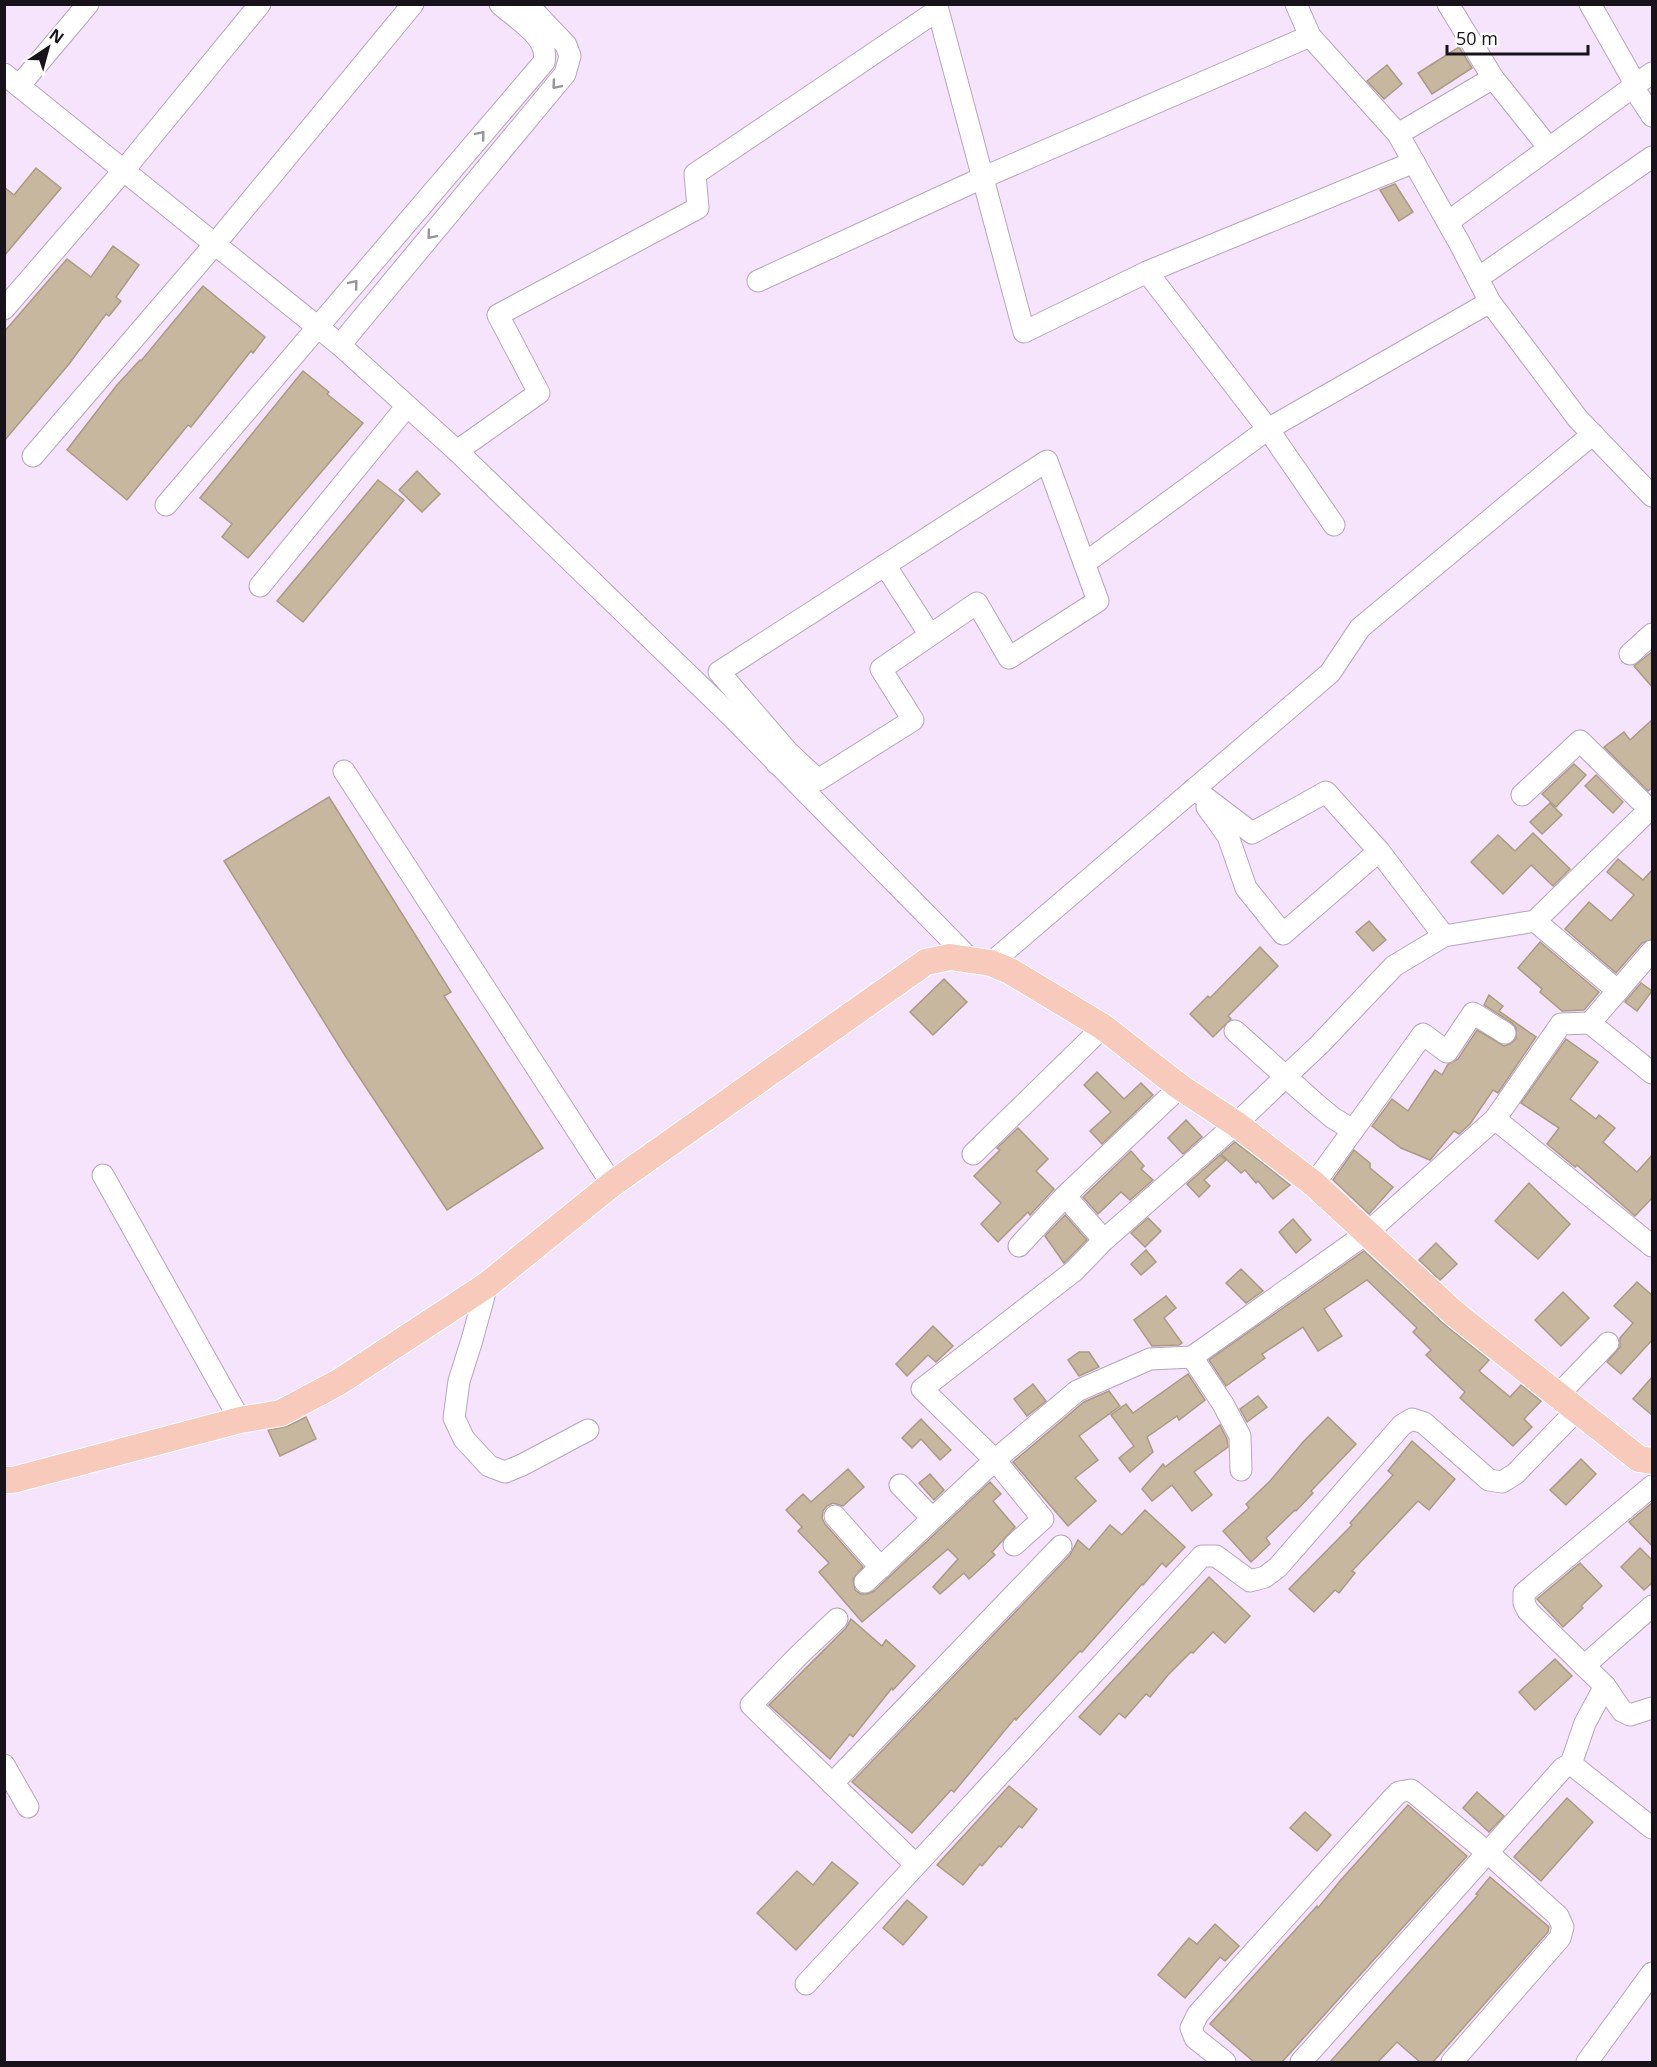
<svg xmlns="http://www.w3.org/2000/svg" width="1657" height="2067" font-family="'Open Sans',sans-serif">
  <rect width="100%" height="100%" fill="#f6e4fd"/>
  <g fill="#c8b79f" stroke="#ab9a83" stroke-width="1.5">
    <path d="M1459,47L1472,68L1432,94L1418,73Z"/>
    <path d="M1387,65L1402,84L1384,99L1367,81Z"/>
    <path d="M36,168L61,188L4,256V187L14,195Z"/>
    <path d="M1395,184L1413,212L1399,221L1380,190Z"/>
    <path d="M113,246L139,265L116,297L121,301L109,316L106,314L69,364L4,441V332L67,259L91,277Z"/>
    <path d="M203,286L265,337L253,353L251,351L191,427L188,425L127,500L67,450L117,385L140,360L141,361Z"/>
    <path d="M303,371L329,392L327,394L363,423L248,558L222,537L232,524L200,498Z"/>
    <path d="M417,471L440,494L422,512L399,490Z"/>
    <path d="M378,480L404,500L303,622L277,601Z"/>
    <path d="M1653,651V688L1634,666Z"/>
    <path d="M1653,719V787L1648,791L1604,747L1624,732L1630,740Z"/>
    <path d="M1574,764L1586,775L1556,807L1542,794Z"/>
    <path d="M1596,775L1623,802L1613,813L1585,786Z"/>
    <path d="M329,797L451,992L444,996L543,1148L447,1210L346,1057L224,861Z"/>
    <path d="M1550,803L1562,815L1542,834L1530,822Z"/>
    <path d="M1533,833L1570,869L1553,886L1531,865L1503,894L1471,862L1498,835L1515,851Z"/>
    <path d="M1618,859L1643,880L1653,869V939L1642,943L1616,973L1565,929L1589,902L1611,921L1634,895L1607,872Z"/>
    <path d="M1369,921L1386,940L1373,951L1356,932Z"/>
    <path d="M1540,942L1599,992L1584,1010L1562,1011L1540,992L1542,989L1518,968Z"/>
    <path d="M1260,947L1278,966L1228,1016L1231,1019L1213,1037L1190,1014L1208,996L1210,998Z"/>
    <path d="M944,979L967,1002L933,1035L910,1012Z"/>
    <path d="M1641,983L1652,991L1637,1011L1625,1002Z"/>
    <path d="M1489,995L1503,1006L1499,1011L1536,1037L1498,1093L1493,1090L1470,1124L1459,1134L1454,1131L1430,1160L1401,1148L1372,1126L1392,1099L1408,1111L1435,1070L1442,1075L1448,1064L1458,1059L1477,1030L1504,1046L1510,1044L1516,1039V1028L1512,1023L1484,1005Z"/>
    <path d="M1566,1039L1598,1062L1570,1099L1596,1119L1599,1115L1615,1128L1603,1142L1637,1172L1653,1154V1197L1635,1216L1577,1165L1575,1167L1547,1144L1559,1128L1521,1103Z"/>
    <path d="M1097,1072L1124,1099L1141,1083L1153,1095L1102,1144L1090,1131L1111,1112L1084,1085Z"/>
    <path d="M1186,1120L1202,1137L1183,1154L1168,1138Z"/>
    <path d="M1018,1128L1048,1159L1036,1171L1054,1189L1030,1215L1028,1212L998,1242L981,1224L1001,1203L974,1176L1000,1150L997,1148Z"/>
    <path d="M1235,1142L1261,1162L1290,1185L1273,1199L1258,1181L1256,1183L1245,1170L1241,1173L1221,1154Z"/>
    <path d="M1354,1150L1370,1163V1168L1393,1187L1369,1214L1333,1180Z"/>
    <path d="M1131,1151L1144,1166L1141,1169L1153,1180L1130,1200L1121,1192L1098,1214L1083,1197Z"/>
    <path d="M1220,1155L1226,1160L1204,1180L1210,1186L1199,1197L1187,1184Z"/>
    <path d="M1529,1183L1570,1224L1538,1259L1495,1221Z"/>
    <path d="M1065,1215L1087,1240L1064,1263L1045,1236Z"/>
    <path d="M1148,1218L1161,1231L1145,1247L1131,1233Z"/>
    <path d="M1293,1219L1311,1240L1296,1253L1279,1232Z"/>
    <path d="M1436,1243L1457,1264L1440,1280L1419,1260Z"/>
    <path d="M1146,1250L1156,1262L1141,1275L1131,1264Z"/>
    <path d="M1364,1251L1445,1325L1489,1360L1479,1371L1510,1397L1521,1385L1541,1401L1524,1419L1532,1427L1513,1446L1460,1398L1465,1392L1426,1355L1431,1350L1413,1332L1417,1328L1367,1280L1324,1309L1342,1336L1318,1351L1303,1327L1262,1354L1265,1358L1226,1386L1209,1360Z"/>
    <path d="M1241,1269L1263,1291L1246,1303L1226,1283Z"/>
    <path d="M1637,1282L1653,1296V1339L1621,1374L1607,1362L1620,1347V1338L1633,1323L1614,1306Z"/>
    <path d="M1563,1292L1589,1318L1561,1346L1535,1320Z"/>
    <path d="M1166,1296L1176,1308L1164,1318L1182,1343L1179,1345L1152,1346L1134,1320Z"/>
    <path d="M933,1326L953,1346L936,1362L928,1355L907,1376L896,1364Z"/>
    <path d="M1079,1352H1089L1099,1367L1079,1376L1068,1360Z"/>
    <path d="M1188,1374L1205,1400L1179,1420L1177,1416L1147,1437L1153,1452L1130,1472L1119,1458L1134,1446L1111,1415L1126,1404L1133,1413Z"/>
    <path d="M1653,1376V1416L1633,1399Z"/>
    <path d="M1033,1384L1046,1401L1027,1416L1014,1399Z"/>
    <path d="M1109,1391L1120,1406L1079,1436L1098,1460L1075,1478L1096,1501L1068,1526L1013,1462L1084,1402Z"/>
    <path d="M1258,1396L1267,1407L1247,1422L1240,1409Z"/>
    <path d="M306,1417L316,1439L280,1456L268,1430L288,1426Z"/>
    <path d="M1328,1417L1356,1444L1311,1491L1313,1493L1296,1511L1295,1510L1266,1538L1270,1544L1251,1562L1223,1531L1249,1508L1246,1504L1270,1481L1303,1442Z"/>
    <path d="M921,1419L951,1450L940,1460L921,1439L912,1448L902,1438Z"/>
    <path d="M1220,1425L1227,1439L1228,1447L1194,1472L1212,1495L1192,1511L1172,1485L1152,1501L1142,1489L1163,1464L1165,1467Z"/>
    <path d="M1412,1441L1455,1479L1429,1510L1418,1501L1352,1571L1355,1573L1339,1593L1335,1590L1314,1612L1289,1589L1352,1525L1350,1523L1393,1475L1388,1471Z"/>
    <path d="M1581,1459L1596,1474L1566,1505L1550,1490Z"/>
    <path d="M848,1469L864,1487L843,1506L833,1503L827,1506L823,1511L822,1518L825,1524L863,1567L853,1579L855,1590L861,1594H867L874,1591L990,1482L1001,1494L993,1501L1015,1527L992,1552L995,1555L969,1579L964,1573L940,1594L933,1587L958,1559L948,1549L862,1622L819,1572L829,1563L798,1531L802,1527L786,1510L803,1494L811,1502Z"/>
    <path d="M930,1474L944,1490L934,1500L919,1483Z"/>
    <path d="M1653,1502V1547L1629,1522Z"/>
    <path d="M1145,1510L1185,1547L1166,1567L1162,1563L1143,1585L1142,1584L1082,1652L1080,1651L1016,1720L1015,1718L954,1792L951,1790L912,1833L852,1782L1070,1555L1078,1540L1089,1550L1110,1525L1122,1535Z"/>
    <path d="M1640,1548L1653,1561V1582L1644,1590L1621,1567Z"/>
    <path d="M1580,1563L1602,1586L1581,1606L1583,1608L1563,1627L1537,1599Z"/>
    <path d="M1209,1577L1250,1616L1225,1643L1213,1632L1193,1653L1191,1652L1168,1675L1150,1697L1146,1694L1125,1718L1119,1713L1100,1735L1079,1717Z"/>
    <path d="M851,1619L882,1646L886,1640L915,1666L893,1690L892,1688L853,1737L850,1734L830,1759L769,1705L846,1628Z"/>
    <path d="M1555,1659L1572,1676L1535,1710L1519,1692Z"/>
    <path d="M1009,1786L1037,1809L1022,1828L1019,1826L1001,1847L999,1846L982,1866L980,1864L963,1885L937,1865Z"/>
    <path d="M1477,1792L1504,1816L1489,1832L1463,1808Z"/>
    <path d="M1567,1798L1593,1822L1541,1881L1514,1857Z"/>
    <path d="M1408,1805L1467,1856L1282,2062H1254L1210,2024L1298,1927L1317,1906L1318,1908L1340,1881Z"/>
    <path d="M1305,1812L1331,1835L1317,1851L1290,1828Z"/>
    <path d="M832,1862L858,1883L796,1950L757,1913L797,1871L813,1885Z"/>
    <path d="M1490,1877L1549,1927L1548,1932L1433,2062H1420L1397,2042L1378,2062H1330L1478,1895L1476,1894Z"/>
    <path d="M907,1900L927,1917L903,1945L883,1928Z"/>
    <path d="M1215,1924L1239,1946L1225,1961L1220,1957L1185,1998L1158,1975L1189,1938L1197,1944Z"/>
  </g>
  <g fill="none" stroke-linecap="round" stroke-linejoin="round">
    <defs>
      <g id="minor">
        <path d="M1296,4L1310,36L1398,134L1460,244L1490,302L1578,419L1652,496"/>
        <path d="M1590,4L1632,78L1633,87L1652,116"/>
        <path d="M4,74L340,345L457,451L732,717L969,958"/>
        <path d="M1493,78L1549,148"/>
        <path d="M19,86L88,4"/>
        <path d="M1398,134L1493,78L1448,4"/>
        <path d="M1448,222L1652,73"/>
        <path d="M1147,272L1268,429L1334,525"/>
        <path d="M1478,278L1652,157"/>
        <path d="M758,281L982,178L1310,36"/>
        <path d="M4,309L124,170L260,4"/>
        <path d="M340,345L565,74L570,56L566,45L527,4"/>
        <path d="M457,451L539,393L498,315L698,208L695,174L938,10L1024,332L1147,272L1414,162"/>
        <path d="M33,456L215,244L413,4"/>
        <path d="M166,505L544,62C550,37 516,19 500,4"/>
        <path d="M1092,558L1268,429L1490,302"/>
        <path d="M885,565L930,635"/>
        <path d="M260,586L407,406"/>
        <path d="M1630,654L1652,634"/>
        <path d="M777,764L789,753L719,672L1047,461L1098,601L1009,658L977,603L881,669L913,720L818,780L789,753"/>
        <path d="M344,771L612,1184"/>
        <path d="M1194,789L1252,833L1326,792L1379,851L1444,936"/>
        <path d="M1522,795L1580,741L1652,812"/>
        <path d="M1207,807L1228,836L1246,888L1283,934L1379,851"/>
        <path d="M1535,921L1618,991"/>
        <path d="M991,963L1330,673L1360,628L1593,434"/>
        <path d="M1590,1023L1652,1073"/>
        <path d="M1235,1031L1315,1103L1333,1118L1353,1130"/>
        <path d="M1495,1119L1652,1246"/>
        <path d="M973,1154L1103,1027"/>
        <path d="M103,1175L240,1420"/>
        <path d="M1314,1184L1423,1034L1447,1052L1473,1013L1505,1033"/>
        <path d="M1065,1196L1104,1240"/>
        <path d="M1019,1246L1065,1196L1180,1087"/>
        <path d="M487,1285L472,1340L459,1381L454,1418L464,1439L489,1466L505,1472L522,1465L588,1430"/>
        <path d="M1557,1396L1608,1343"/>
        <path d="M1241,1470L1240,1436L1223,1404L1192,1357L1367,1233L1495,1119L1561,1024L1590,1023L1652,951"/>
        <path d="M900,1485L931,1517"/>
        <path d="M1652,1486L1524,1593V1603L1528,1611L1605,1686L1622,1711L1630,1715L1652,1708"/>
        <path d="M835,1516L881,1568"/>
        <path d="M1014,1545L1043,1519L995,1460L922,1389L1074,1271L1104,1240L1236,1124L1320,1044L1394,966L1444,936L1535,921L1652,807"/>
        <path d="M865,1582L995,1460L1077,1391L1150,1359L1192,1357"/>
        <path d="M837,1619L798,1656L751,1705L915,1864"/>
        <path d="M1584,1666L1652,1606"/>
        <path d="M1571,1764L1585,1723L1605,1686"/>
        <path d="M4,1765L28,1807"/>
        <path d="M832,1784L1061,1546"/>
        <path d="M806,1984L1202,1556H1216L1250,1581L1265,1577L1278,1567L1402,1425L1412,1419L1424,1423L1489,1480L1502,1482L1515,1474L1576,1411"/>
        <path d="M1225,2062L1195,2038L1191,2028L1198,2014L1392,1799L1399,1792L1411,1790L1488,1853L1558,1916L1563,1927L1560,1938L1452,2062"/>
        <path d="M1301,2062L1563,1768L1571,1764L1652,1828"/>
        <path d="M1587,2062L1652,1973"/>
      </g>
      <path id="major" d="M4,1480H13L240,1420L281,1413L339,1382L487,1285L612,1184L926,962L950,957L991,963L1010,971L1103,1027L1180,1087L1236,1124L1314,1184L1455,1314L1639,1459L1652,1461"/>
    </defs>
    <use href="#minor" stroke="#b6a5bd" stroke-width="23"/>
    <use href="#major" stroke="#fff" stroke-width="28"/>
    <use href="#minor" stroke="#fff" stroke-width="21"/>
    <use href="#major" stroke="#f7cabb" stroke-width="26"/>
  </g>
  <defs><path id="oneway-chevron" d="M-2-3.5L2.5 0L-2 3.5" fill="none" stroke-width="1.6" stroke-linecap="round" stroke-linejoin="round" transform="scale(1.5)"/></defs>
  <g stroke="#979498">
    <use href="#oneway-chevron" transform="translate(556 85) rotate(130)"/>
    <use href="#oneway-chevron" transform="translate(481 135) rotate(-50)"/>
    <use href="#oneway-chevron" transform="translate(431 235) rotate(130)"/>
    <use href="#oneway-chevron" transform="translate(354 284) rotate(-50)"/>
  </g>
  <rect width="1657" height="2067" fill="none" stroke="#18121a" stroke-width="12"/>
  <g transform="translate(48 48) rotate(36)" stroke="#ffffff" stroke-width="4.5" paint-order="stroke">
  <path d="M0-4.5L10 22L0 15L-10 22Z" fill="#18121a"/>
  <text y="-9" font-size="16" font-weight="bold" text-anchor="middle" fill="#18121a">N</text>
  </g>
  <path d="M1447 45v9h141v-9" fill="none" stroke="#18121a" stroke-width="3"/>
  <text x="1456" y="45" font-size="18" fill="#18121a" stroke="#ffffff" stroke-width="4.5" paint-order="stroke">50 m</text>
</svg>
